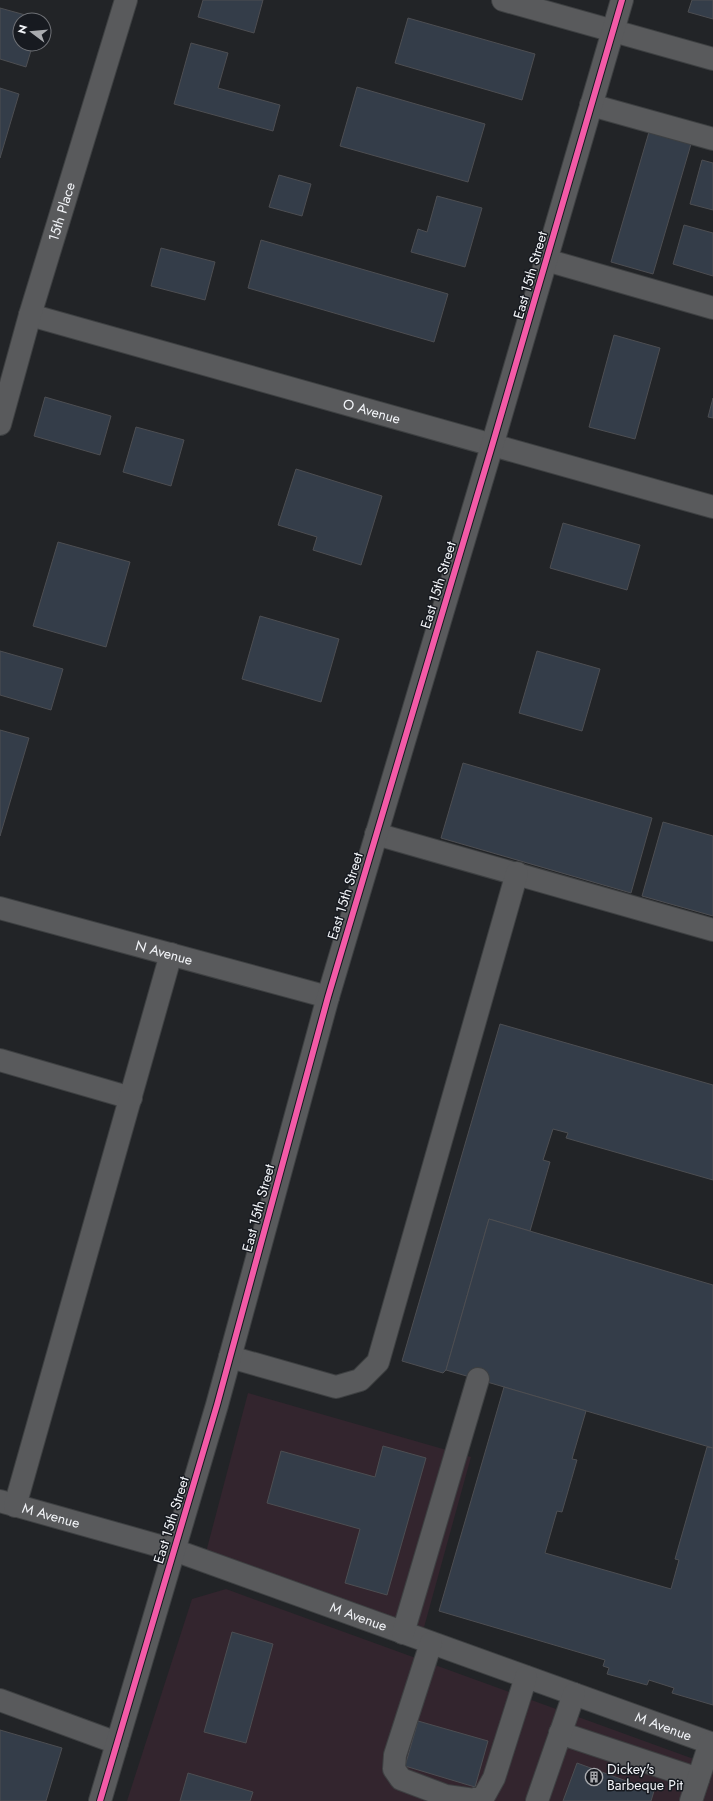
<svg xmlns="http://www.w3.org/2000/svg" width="713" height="1801" font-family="Jost,sans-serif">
  <rect width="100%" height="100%" fill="#222427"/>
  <g fill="#33252e">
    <path d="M248,1393L471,1457L423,1631L205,1556Z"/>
    <path d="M226,1589L713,1766V1801H127L192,1599Z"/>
  </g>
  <g fill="#343d49" stroke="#4d4e52">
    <path d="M203,0H263L254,33L198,17Z"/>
    <path d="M692,0H713V19L688,12Z"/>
    <path d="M0,8L40,19L20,20V44H33L26,67L0,59Z"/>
    <path d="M408,18L535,54L522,100L395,63Z"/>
    <path d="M191,43L228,53L218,88L280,105L273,131L174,104Z"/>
    <path d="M357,87L485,124L468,182L340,146Z"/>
    <path d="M0,88L19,94L0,158Z"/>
    <path d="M649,132L691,144L653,274L611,262Z"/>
    <path d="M702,160L713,163V210L690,204Z"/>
    <path d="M279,175L311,184L302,216L269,207Z"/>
    <path d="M437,196L482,208L465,267L411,252L418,229L427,232Z"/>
    <path d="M684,225L713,233V276L673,264Z"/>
    <path d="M261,240L448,294L434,342L248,288Z"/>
    <path d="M161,248L215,262L205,300L151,286Z"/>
    <path d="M614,335L660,348L635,439L589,427Z"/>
    <path d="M45,397L111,416L100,455L34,436Z"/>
    <path d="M713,398V418L708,417Z"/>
    <path d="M136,427L184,440L171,486L123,472Z"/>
    <path d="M296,469L382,496L361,565L313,550L317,537L278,525Z"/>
    <path d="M563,523L640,545L627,590L550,568Z"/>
    <path d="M58,542L130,562L106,647L33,626Z"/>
    <path d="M260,616L339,639L321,702L242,679Z"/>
    <path d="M0,651L63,669L51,710L0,695Z"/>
    <path d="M537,651L600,669L582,731L519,713Z"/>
    <path d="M0,730L29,738L0,836Z"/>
    <path d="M463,763L652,818L631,893L441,838Z"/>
    <path d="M663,822L713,836V916L642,896Z"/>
    <path d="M500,1024L713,1085V1180L566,1138L568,1133L553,1129L543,1160L550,1162L530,1231L489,1219L446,1370L443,1373L402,1361Z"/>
    <path d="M489,1219L713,1285V1448L446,1370Z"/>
    <path d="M504,1387L586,1411L572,1459L577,1460L562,1512L557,1511L545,1553L671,1589L679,1560L675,1559L707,1447L713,1448V1705L672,1693L674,1688L649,1680L647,1685L607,1674L609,1668L603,1666L605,1660L439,1611Z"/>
    <path d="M383,1446L426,1458L387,1595L345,1583L360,1529L267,1503L281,1451L375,1477Z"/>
    <path d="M232,1632L273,1644L246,1743L204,1732Z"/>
    <path d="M418,1721L488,1741L475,1787L405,1766Z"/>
    <path d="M0,1730L62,1748L46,1801H0Z"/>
    <path d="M577,1763L654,1791L651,1801H563Z"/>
    <path d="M188,1773L253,1792L250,1801H180Z"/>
  </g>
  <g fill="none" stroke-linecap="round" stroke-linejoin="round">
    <defs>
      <g id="minor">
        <path d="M503,0L713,59"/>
        <path d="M591,105L713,139"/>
        <path d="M546,260L713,308"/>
        <path id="s1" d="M30,315L713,507"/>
        <path id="s2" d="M0,424L30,315L126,0"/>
        <path d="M376,834L713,930"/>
        <path id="s3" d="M0,908L328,997"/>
        <path d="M0,1060L131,1098"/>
        <path d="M230,1357L336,1387L360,1380L378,1362L517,873"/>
        <path id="s4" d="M0,1501L174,1550L713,1744"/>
        <path d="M15,1506L171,954"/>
        <path d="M403,1633L478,1379"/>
        <path d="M431,1643L395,1755L394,1769L401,1779L446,1796L474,1800L484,1796L494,1778L526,1677"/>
        <path d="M0,1700L117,1743"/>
        <path d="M560,1733L698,1779"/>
        <path d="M100,1801L217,1405L328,997L492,446L622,0"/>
        <path d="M537,1801L574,1694"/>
        <path d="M691,1801L710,1743"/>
      </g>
    </defs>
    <use href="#minor" stroke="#3e4042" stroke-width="24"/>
    <use href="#minor" stroke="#595a5c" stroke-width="22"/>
    <defs>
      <path id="cycleway" d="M100,1801L217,1405L328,997L492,446L622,0"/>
    </defs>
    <use href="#cycleway" stroke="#171a20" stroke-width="8"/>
    <use href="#cycleway" stroke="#f35aa7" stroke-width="6"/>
  </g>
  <defs>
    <symbol id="building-ring" viewBox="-11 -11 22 22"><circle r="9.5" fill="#171a20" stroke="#a9abaf" stroke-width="1.5"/><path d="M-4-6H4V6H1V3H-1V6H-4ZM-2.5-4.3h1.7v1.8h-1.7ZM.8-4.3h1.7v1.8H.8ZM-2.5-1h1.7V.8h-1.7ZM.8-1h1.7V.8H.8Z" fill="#a9abaf"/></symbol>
  </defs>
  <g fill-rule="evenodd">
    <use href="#building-ring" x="584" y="1767" width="20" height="20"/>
  </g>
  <g text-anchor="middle" stroke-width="3" stroke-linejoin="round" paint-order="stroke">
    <g font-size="14" fill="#f2f4f8" stroke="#171a20">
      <text dy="5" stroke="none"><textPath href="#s2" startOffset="221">15th Place</textPath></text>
      <text transform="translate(530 275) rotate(-74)" y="5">East 15th Street</text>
      <text dy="5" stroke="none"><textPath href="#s1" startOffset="355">O Avenue</textPath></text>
      <text transform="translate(438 585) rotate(-73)" y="5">East 15th Street</text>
      <text transform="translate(345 896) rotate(-73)" y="5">East 15th Street</text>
      <text dy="5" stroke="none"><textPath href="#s3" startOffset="170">N Avenue</textPath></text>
      <text transform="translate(258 1208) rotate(-75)" y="5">East 15th Street</text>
      <text dy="5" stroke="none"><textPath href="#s4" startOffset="53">M Avenue</textPath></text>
      <text transform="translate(171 1520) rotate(-73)" y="5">East 15th Street</text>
      <text dy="5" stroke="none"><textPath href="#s4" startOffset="377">M Avenue</textPath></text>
      <text dy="5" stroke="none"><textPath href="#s4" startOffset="701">M Avenue</textPath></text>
    </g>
    <g font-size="14" fill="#f2f4f8" stroke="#171a20" text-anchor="start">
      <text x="607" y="1774">Dickey's<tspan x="607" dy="16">Barbeque Pit</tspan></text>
    </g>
  </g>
  <g transform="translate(32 32) rotate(286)"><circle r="19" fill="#171a20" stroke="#6f7176"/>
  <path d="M0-3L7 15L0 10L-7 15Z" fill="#a9abaf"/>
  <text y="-6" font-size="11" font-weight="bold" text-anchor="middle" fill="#f2f4f8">N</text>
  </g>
</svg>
